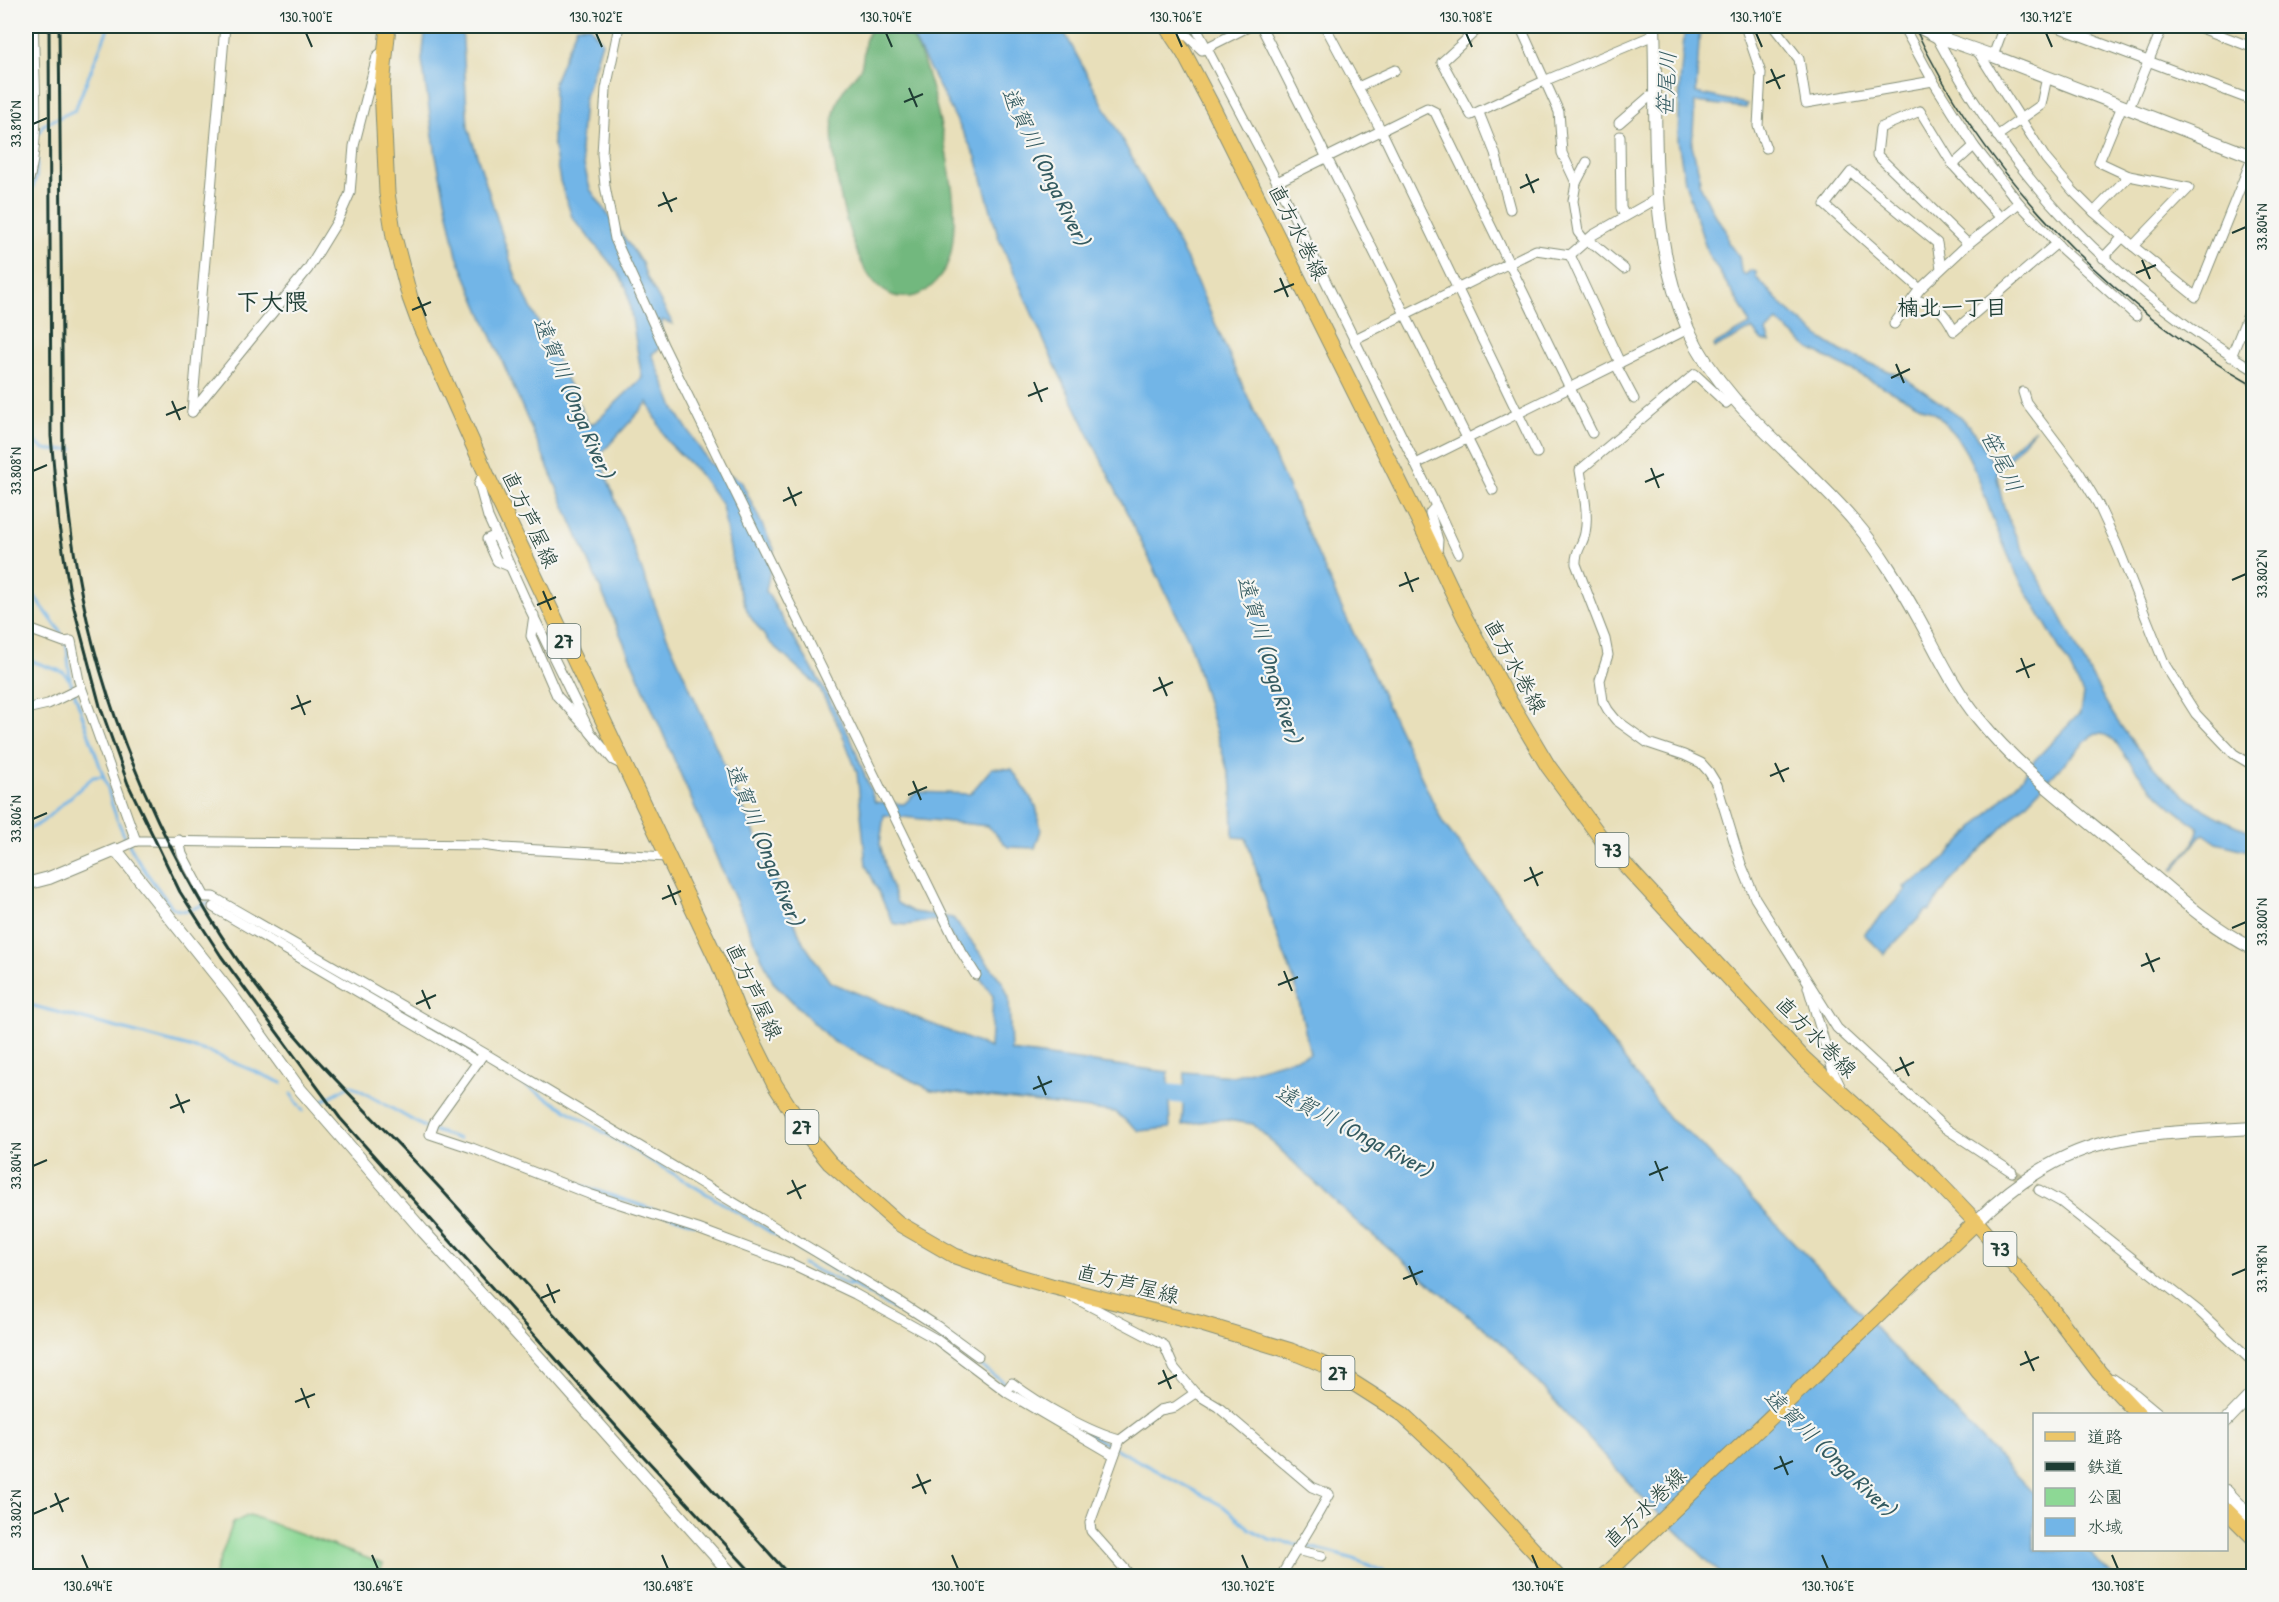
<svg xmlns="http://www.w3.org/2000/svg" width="2279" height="1602" font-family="'Patrick Hand','Klee One',sans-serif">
  <rect width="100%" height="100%" fill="#f6f6f2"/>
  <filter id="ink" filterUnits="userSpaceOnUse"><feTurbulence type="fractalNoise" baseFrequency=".0167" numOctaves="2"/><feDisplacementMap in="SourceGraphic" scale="12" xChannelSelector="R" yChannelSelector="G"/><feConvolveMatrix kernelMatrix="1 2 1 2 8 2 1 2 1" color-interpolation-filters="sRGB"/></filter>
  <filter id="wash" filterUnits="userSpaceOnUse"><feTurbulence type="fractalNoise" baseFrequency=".008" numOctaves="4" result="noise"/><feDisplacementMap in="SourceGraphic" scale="24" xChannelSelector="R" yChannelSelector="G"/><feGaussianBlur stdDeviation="1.35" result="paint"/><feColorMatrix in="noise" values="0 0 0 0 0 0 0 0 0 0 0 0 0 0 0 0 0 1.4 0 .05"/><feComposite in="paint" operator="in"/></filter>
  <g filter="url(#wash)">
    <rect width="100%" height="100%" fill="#e8dfba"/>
    <path fill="#8dd895" stroke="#568a64" stroke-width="1.5" d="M249,1515L383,1564L378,1576H214L233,1523Z"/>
    <path fill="#72b87e" stroke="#487a59" stroke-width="1.5" d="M874,26C885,26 899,25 908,33C929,52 953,176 954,207C955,220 953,245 950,257C945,273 932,291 915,296C898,300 887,295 875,283C849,258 826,149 834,114C836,105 841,93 847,85C851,80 858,74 861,67C866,52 861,38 874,26Z"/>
    <g fill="#72b5e7" stroke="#48798e" stroke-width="1.5" fill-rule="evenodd">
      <path d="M426,26H462L468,127L515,275L589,425L597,421L642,378L627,289L617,271L572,217L560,181L553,142L554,82L577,26H590L602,42L584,100L580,149L590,189L642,263L646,276L673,324L662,320L660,348L652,354L675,410L709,463L741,481L774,549L766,591L819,680L851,739L875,802L904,804L917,792L970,794L992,768L1012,769L1036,806L1041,830L1035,848L1008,847L988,826L884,815L880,844L888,877L897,903L913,912L953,918L1003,983L1009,998L1011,1051L1168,1072L1170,1128L1139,1131L1115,1112L931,1090L832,1041L773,982L718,861L457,256L436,156L422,60ZM648,402L667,441L698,472L722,505L736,582L749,615L769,642L818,686L842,733L857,772L866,865L893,923C913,929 921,918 940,921L993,996L990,1048L830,982L804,944L665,632L599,456Z"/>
      <path d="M907,26H1061L1187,260L1343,611L1443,823L1669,1118L1692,1136L2034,1494V1550H2087L2113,1576H1723L1639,1494L1503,1344L1358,1223L1253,1124L1219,1119L1182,1125L1185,1072L1233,1076L1310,1054L1295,983L1277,936L1246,838L1233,837L1232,785L1188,638L1053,361L999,239L976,157Z"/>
      <path d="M1685,26H1700L1696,93L1747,104L1746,108L1695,102L1692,146L1700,177L1699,183L1714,214L1726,230L1728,243L1739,256L1741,271L1745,275L1751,270L1756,272V277L1783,306L1822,339L1841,351L1903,377L1961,417L1976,434L1991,460L2000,461L2019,442L2035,429L2003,466C1999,468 1998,468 1997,472C1996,476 1998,481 1999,486C2006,531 2040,577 2061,617C2080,652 2096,689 2118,722C2130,739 2143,756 2158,772C2183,799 2219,820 2253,832V852L2217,843L2204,834L2200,836L2174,870L2172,869L2191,847L2199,832L2198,827C2162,802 2139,778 2115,741C2107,734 2101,733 2092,735L1948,884L1929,911L1927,910L1884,954L1864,934L1906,890L1904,887L1934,869L2023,777L2032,763L2080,713L2083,694L2068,663L2017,575L1995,525L1977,474L1966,452L1955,434L1936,414L1810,349L1777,321L1766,332L1770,342L1762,341L1752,329L1715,348L1714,345L1750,325L1745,313L1708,254L1685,182L1678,141L1680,83Z"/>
    </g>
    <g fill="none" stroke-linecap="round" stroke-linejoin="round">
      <g stroke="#72b5e7" stroke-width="3">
        <path d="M39,132L43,125L75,110L109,26"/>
        <path d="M26,207L36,178L37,160"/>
        <path d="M26,433C45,454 46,451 73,449"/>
        <path d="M26,585L60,631L67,647L70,678"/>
        <path d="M26,659L63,672L70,680L108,789C117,834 145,873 172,907C184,915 196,907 208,903L214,905"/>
        <path d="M26,831L42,822L93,777L103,776"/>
        <path d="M26,1004L209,1052L282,1083"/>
        <path d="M428,1027L844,1276L856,1287L933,1332"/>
        <path d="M291,1094L303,1111"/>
        <path d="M322,1101L351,1085L426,1128L459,1139"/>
        <path d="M571,1182L696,1224"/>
        <path d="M803,1264L847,1285L855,1286"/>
        <path d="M938,1336L1009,1386"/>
        <path d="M1075,1427L1223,1506L1250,1529L1269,1539L1313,1548L1354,1559L1395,1576"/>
      </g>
      <path stroke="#72b5e7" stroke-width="18" d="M1145,1091L1207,1097"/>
    </g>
  </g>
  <g filter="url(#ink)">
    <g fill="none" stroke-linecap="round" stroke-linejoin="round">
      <path stroke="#c0bf9f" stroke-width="9" stroke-dasharray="9 4.5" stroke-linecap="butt" d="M2012,1172L2039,1190"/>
      <defs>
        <g id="minor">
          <path d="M619,26L606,89L602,154L605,186L615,239L664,347L959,948L976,975"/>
          <path d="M1177,26L1202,50L1250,26"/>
          <path d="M1195,26L1277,182L1436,506L1430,513L1438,540L1437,554"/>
          <path d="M1261,26L1493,490"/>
          <path d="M1325,26L1382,132L1537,453"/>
          <path d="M1481,26L1442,62L1471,115L1544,81L1654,35"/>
          <path d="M1520,26L1559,112L1562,153L1576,183"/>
          <path d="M1745,26L1761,73L1758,126L1766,148"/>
          <path d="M1773,26L1799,59L1806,103L1933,81"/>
          <path d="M2055,26L2254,101"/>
          <path d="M2196,26L2254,48"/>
          <path d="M1936,36C2014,182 2113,284 2254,370"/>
          <path d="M1977,50L2046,159L2073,191L2094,212L2133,246L2196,297L2253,156"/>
          <path d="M1993,56L2004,26"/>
          <path d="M1358,87L1395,70"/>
          <path d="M2122,106L2099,162L2129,176L2189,188L2133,246"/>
          <path d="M2129,108L2163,26"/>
          <path d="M1479,113L1495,153L1510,209"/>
          <path d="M1619,123L1649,97L1655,96"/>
          <path d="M1620,136L1621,208L1625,216"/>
          <path d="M1997,136L2041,105L2047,77"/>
          <path d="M1587,162L1576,183L1573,201L1578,232L1585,241L1595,245L1624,269"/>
          <path d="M1953,165L1974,146"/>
          <path d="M1277,182L1427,108L1435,112L1592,433"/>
          <path d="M2019,203L2063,250L2136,316"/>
          <path d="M2094,212L2129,176"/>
          <path d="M1968,244L1877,155L1880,128L1920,111L1953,165L2001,218"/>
          <path d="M1570,255L1620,363"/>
          <path d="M2103,258L2123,237"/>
          <path d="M1920,289L1825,205L1851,172L1937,243L1941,268"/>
          <path d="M1913,299C1937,305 1943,309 1954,331L2057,243"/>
          <path d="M1894,324L1920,289L1968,244L2019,203L1974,146L1933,81L1903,26"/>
          <path d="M1355,339L1536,250L1570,255L1593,235L1658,198"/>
          <path d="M2231,357L2254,300"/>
          <path d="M1616,365L1634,399"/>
          <path d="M2023,392L2026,402L2079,472L2098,504L2117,545L2165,665L2196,714L2234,754L2254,766"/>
          <path d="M1733,397L1726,403L1695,374L1580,470C1583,490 1589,513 1585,533C1583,545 1575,550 1576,564L1605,639L1608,655L1600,680L1603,701L1608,710L1616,720L1648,743L1684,755L1701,763L1709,772L1717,785L1741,864L1755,898L1837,1028L1945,1128L2012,1172"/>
          <path d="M192,412L308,269L338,220L350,193L354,146L377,56L385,50"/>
          <path d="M192,412L225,26"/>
          <path d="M1416,464L1688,329"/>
          <path d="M484,471L479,484L488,517L525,599L590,732L613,760L623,765"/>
          <path d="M1436,506L1458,553"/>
          <path d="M496,535L487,539L497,561L511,567"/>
          <path d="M534,615L531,636L557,696L586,727"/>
          <path d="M26,628L64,642L71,641L79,681L136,841"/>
          <path d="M26,709L48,704L81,688"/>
          <path d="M179,840L182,854L205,897H213L484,1053L898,1301L937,1326L978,1356"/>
          <path d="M116,850L136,841H146L483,845L503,848L667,857"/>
          <path d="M213,907L478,1062"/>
          <path d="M1808,987L1833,1071L1842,1090"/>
          <path d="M482,1056L434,1123L430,1134L472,1148L589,1194L698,1229L794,1265L855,1294L936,1339L1008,1393L1114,1455"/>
          <path d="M2039,1190L2061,1202L2200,1312L2254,1363"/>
          <path d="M1069,1295L1164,1345L1174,1368L1195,1393L1218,1407L1312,1487L1329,1494C1314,1523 1297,1548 1281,1576"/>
          <path d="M1006,1391L1012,1383C1038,1403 1088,1432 1120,1440"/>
          <path d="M1295,1550L1322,1556"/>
          <path d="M1131,1576L1091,1531L1090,1523L1120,1440L1160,1410L1175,1407L1195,1393"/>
        </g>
        <g id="tertiary">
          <path d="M1654,26C1658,127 1646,234 1688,329C1724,408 1800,457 1855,522C1880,551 1900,585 1919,619C1937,652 1954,689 1978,718C2019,769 2074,809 2124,851C2166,885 2205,925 2254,949"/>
          <path d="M1917,26L1936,36L1993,56L2254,157"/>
          <path d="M26,185C40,138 32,75 32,26"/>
          <path d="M26,884L49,878L116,850L231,994L298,1087L423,1231L555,1375L733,1576"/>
          <path d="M1976,1222C2012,1186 2057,1154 2108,1142C2155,1131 2205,1131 2254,1128"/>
          <path d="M2112,1380L2134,1395L2157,1414"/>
          <path d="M2226,1421L2254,1392"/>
          <path d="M2226,1491L2254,1520"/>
        </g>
        <g id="primary">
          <path d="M388,26L382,87L387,193L394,237L410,298L421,328L489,480L719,964L736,1007L775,1085L807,1135L830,1163L898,1223L955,1256L992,1269L1051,1286L1199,1323L1291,1351L1327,1366L1402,1414L1447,1456L1557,1576"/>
          <path d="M1166,26L1184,53L1213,108L1419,521L1465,618L1510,702L1548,766L1604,842L1803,1058L1933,1177L1976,1222L2043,1298L2099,1372L2138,1414"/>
          <path d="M2226,1510L2254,1538"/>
          <path d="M1604,1576L1976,1222"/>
        </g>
      </defs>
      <use href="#minor" stroke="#848e77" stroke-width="11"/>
      <use href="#tertiary" stroke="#848e77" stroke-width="14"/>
      <use href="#primary" stroke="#848e77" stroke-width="17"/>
      <use href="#minor" stroke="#fff" stroke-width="9"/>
      <use href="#tertiary" stroke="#fff" stroke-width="12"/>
      <use href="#primary" stroke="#ecc669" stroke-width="15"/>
      <path stroke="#1f3d34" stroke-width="1.5" d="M1914,26C1984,175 2111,305 2254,386"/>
      <g stroke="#1f3d34" stroke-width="3">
        <path d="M49,26L51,436L59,526L70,593L100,706L128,784L143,815L180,892L221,956L340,1118L632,1444L755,1576"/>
        <path d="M59,26L63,453C66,492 70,530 77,569C105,736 190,916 302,1043C349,1096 401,1145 449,1198C562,1325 676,1451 790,1576"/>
      </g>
    </g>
  </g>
  <path fill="none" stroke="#1f3d34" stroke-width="2" d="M306,33L312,47M596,33L602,47M886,33L892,47M1176,33L1182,47M1466,33L1472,47M1756,33L1762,47M2046,33L2052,47M1771,69L1780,89M1766,83L1785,75M909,88L917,107M904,102L923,94M33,124L47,118M1526,174L1534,193M1520,188L1539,179M663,192L672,212M658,206L677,198M2232,233L2246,227M2142,260L2150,279M2136,273L2156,265M1280,278L1288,297M1274,292L1294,284M418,297L426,316M412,310L431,302M1896,364L1904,383M1891,378L1910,369M1034,382L1042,402M1028,396L1048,388M172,401L180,420M166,415L186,407M1651,468L1659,488M33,471L47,465M1645,482L1664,474M788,487L796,506M783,501L802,492M1405,572L1413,592M2232,580L2246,574M1399,586L1419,578M543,591L551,610M537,605L556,597M2021,658L2029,678M2016,672L2035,664M1159,677L1167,696M1153,691L1173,682M297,695L305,715M291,709L311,701M1775,763L1784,782M1770,776L1789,768M913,781L921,800M908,795L927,787M33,819L47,813M1530,867L1538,886M1524,881L1543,872M668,885L676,905M662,899L681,891M2232,928L2246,922M2146,953L2154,972M2141,966L2160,958M1284,971L1292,991M1278,985L1298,977M422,990L430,1009M416,1004L436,995M1900,1057L1909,1076M1895,1071L1914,1062M1038,1076L1046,1095M1033,1089L1052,1081M176,1094L184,1113M170,1108L190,1100M1655,1161L1663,1181M33,1166L47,1160M1649,1175L1668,1167M792,1180L801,1199M787,1194L806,1185M1409,1266L1417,1285M2232,1275L2246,1269M1403,1279L1423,1271M547,1284L555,1303M541,1298L560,1290M2025,1351L2034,1371M2020,1365L2039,1357M1163,1370L1171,1389M1158,1384L1177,1375M301,1388L309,1408M295,1402L315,1394M1780,1456L1788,1475M1774,1469L1793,1461M917,1474L926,1494M912,1488L931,1480M55,1493L63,1512M50,1507L69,1498M33,1514L47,1508M82,1555L88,1569M372,1555L378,1569M662,1555L668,1569M952,1555L958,1569M1242,1555L1248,1569M1532,1555L1538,1569M1822,1555L1828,1569M2112,1555L2118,1569"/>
  <g text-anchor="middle" stroke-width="4.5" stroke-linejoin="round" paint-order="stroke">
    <g fill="#f6f6f2" stroke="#60746d" stroke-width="1.5">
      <rect x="547.5" y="624" width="33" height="34" rx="4.5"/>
      <rect x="1595.5" y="833" width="33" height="34" rx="4.5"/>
      <rect x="785.5" y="1110" width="33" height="34" rx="4.5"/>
      <rect x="1983.5" y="1232" width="33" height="34" rx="4.5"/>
      <rect x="1321.5" y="1356" width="33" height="34" rx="4.5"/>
    </g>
    <g font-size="20" font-weight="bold" fill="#1f3d34">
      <text x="564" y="648">27</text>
      <text x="1612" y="857">73</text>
      <text x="802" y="1134">27</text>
      <text x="2000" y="1256">73</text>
      <text x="1338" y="1380">27</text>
    </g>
    <g font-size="21" fill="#1f3d34" stroke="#f6f6f2">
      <text transform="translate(1298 232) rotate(63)" y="7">直方水巻線</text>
      <text transform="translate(530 519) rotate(65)" y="7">直方芦屋線</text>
      <text transform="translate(1515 666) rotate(61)" y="7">直方水巻線</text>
      <text transform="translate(754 991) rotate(65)" y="7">直方芦屋線</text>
      <text transform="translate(1816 1037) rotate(45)" y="7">直方水巻線</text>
      <text transform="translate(1128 1284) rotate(14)" y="7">直方芦屋線</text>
      <text transform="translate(1645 1508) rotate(-44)" y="7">直方水巻線</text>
    </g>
    <g font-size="22" font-style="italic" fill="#345b61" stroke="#f6f6f2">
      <text transform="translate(1666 84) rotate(-87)" y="8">笹尾川</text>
      <text transform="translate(1046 166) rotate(64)" y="8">遠賀川 (Onga River)</text>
      <text transform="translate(574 397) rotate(67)" y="8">遠賀川 (Onga River)</text>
      <text transform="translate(2002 461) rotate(64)" y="8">笹尾川</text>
      <text transform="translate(1270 659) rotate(73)" y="8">遠賀川 (Onga River)</text>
      <text transform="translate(765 844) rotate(68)" y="8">遠賀川 (Onga River)</text>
      <text transform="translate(1354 1130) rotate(28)" y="8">遠賀川 (Onga River)</text>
      <text transform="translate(1830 1452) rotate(44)" y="8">遠賀川 (Onga River)</text>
    </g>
    <g font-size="22" font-weight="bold" fill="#1f3d34" stroke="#f6f6f2">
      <text x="1952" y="315">楠北一丁目</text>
    </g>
    <g font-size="24" font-weight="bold" fill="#1f3d34" stroke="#f6f6f2">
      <text x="272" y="310">下大隈</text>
    </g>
  </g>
  <rect width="2279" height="1602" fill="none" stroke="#f6f6f2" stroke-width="66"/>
  <rect x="2033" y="1413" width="195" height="138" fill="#f6f6f2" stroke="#a0aca6" stroke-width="1.5"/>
  <rect x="2045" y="1432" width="30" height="9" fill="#ecc669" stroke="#a0aca6" stroke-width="1.5"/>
  <text x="2087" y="1443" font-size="18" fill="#1f3d34">道路</text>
  <rect x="2045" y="1462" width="30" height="9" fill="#1f3d34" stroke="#a0aca6" stroke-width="1.5"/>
  <text x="2087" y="1473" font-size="18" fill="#1f3d34">鉄道</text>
  <rect x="2045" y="1488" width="30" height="18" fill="#8dd895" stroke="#a0aca6" stroke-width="1.5"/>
  <text x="2087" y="1503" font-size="18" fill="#1f3d34">公園</text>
  <rect x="2045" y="1518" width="30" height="18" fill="#72b5e7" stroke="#a0aca6" stroke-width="1.5"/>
  <text x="2087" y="1533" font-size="18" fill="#1f3d34">水域</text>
  <rect x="33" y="33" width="2213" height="1536" fill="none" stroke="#1f3d34" stroke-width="2"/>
  <g font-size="15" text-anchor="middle" fill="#1f3d34">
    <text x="306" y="22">130.700°E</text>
    <text x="596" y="22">130.702°E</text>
    <text x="886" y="22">130.704°E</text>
    <text x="1176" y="22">130.706°E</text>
    <text x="1466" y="22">130.708°E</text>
    <text x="1756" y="22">130.710°E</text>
    <text x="2046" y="22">130.712°E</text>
    <text transform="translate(16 124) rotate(-90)" y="5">33.810°N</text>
    <text transform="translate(2262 227) rotate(-90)" y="5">33.804°N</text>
    <text transform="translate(16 471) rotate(-90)" y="5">33.808°N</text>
    <text transform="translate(2262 574) rotate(-90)" y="5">33.802°N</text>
    <text transform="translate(16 819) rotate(-90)" y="5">33.806°N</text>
    <text transform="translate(2262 922) rotate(-90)" y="5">33.800°N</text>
    <text transform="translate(16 1166) rotate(-90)" y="5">33.804°N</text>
    <text transform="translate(2262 1269) rotate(-90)" y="5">33.798°N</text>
    <text transform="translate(16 1514) rotate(-90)" y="5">33.802°N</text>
    <text x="88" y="1591">130.694°E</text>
    <text x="378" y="1591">130.696°E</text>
    <text x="668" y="1591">130.698°E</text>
    <text x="958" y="1591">130.700°E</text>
    <text x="1248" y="1591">130.702°E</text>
    <text x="1538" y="1591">130.704°E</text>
    <text x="1828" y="1591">130.706°E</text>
    <text x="2118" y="1591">130.708°E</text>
  </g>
</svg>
